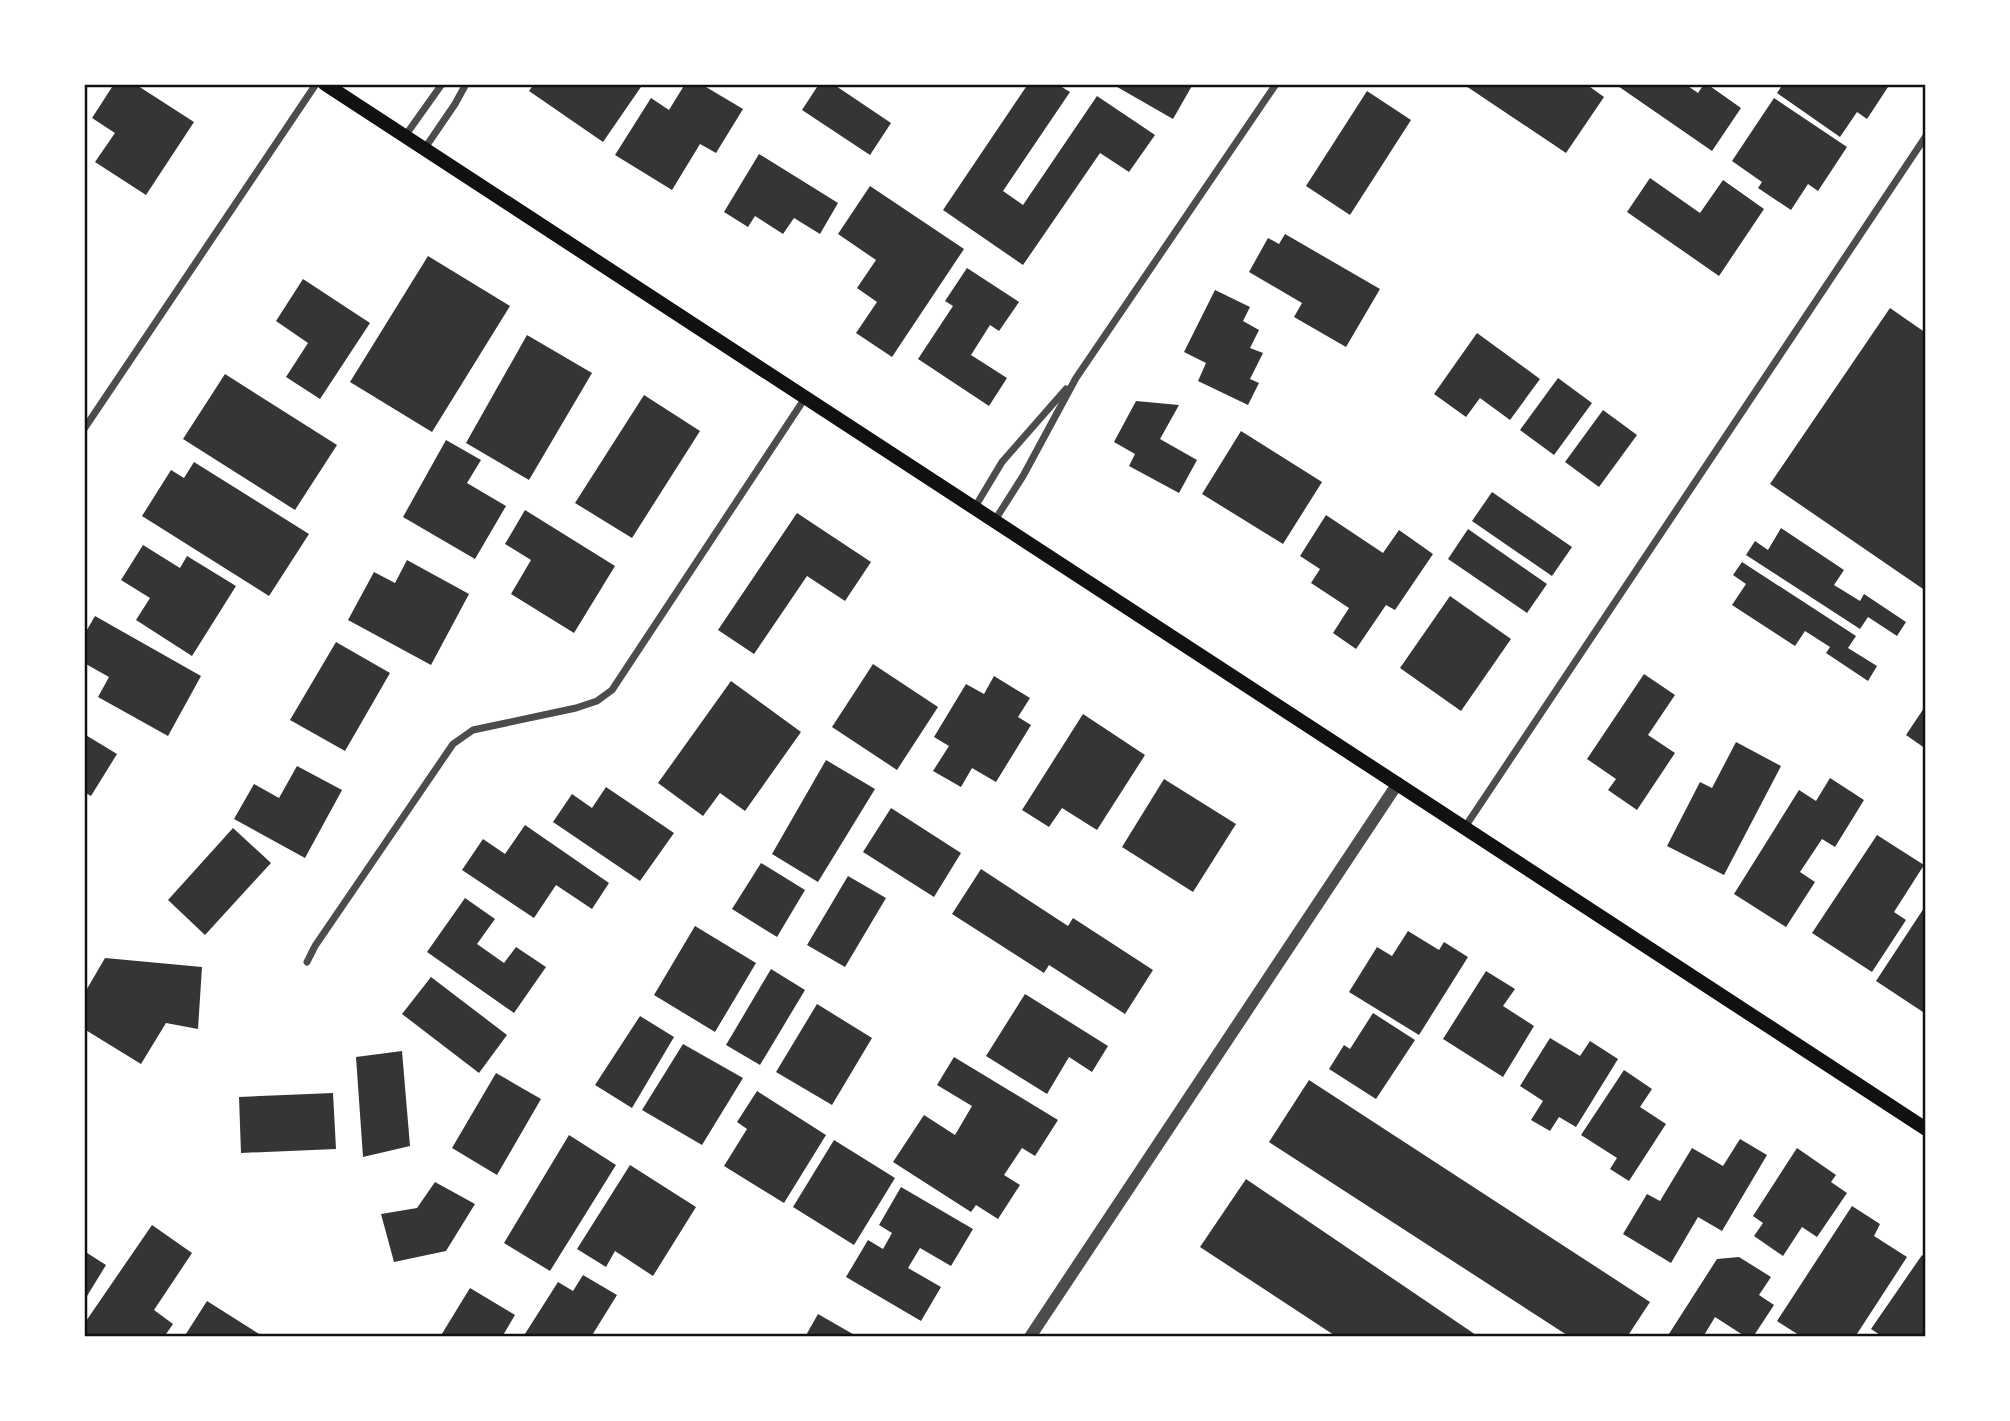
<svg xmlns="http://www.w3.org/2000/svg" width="2010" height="1421" font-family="'Public Sans',sans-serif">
  <rect width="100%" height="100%" fill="#fff"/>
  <g fill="#353535">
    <path d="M114,84H135L194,122L146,195L95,162L115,133L92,118Z"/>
    <path d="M534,84H643L603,142L529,91Z"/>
    <path d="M685,84H701L743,109L716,153L700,144L672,190L615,155L651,98L669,110Z"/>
    <path d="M819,84H833L891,123L870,155L802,110Z"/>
    <path d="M1028,84H1057L1070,92L1003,191L1023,205L1097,96L1155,135L1129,172L1100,153L1023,265L943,210Z"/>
    <path d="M1112,84H1193L1173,119Z"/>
    <path d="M1463,84H1586L1604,97L1566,153Z"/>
    <path d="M1615,84H1685L1698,93L1704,84H1707L1741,108L1712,151Z"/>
    <path d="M1783,84H1890L1867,119L1857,112L1840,137L1777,93Z"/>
    <path d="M1367,91L1411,120L1350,215L1306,186Z"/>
    <path d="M1774,98L1847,147L1818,191L1808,184L1791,210L1758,188L1762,182L1732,161Z"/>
    <path d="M759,154L838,203L820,234L794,218L783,234L755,216L748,227L724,212Z"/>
    <path d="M1650,178L1700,213L1723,180L1764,209L1719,276L1627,212Z"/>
    <path d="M870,186L964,249L892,357L856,333L877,302L857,288L876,260L838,234Z"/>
    <path d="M1285,234L1380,289L1346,347L1294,317L1302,303L1249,272L1268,238L1279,244Z"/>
    <path d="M428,256L510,306L432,432L350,382Z"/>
    <path d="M967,268L1019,302L999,331L990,325L971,355L1007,378L989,406L918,359L953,306L945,301Z"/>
    <path d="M303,279L370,323L320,399L286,377L308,343L276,321Z"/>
    <path d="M1215,290L1250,307L1243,321L1259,330L1250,348L1263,353L1250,379L1259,383L1248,405L1198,381L1206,363L1184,352Z"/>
    <path d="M1890,308L1926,333V591L1770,484Z"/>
    <path d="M1477,333L1540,379L1510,420L1480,398L1466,417L1434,394Z"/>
    <path d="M527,335L592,373L529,480L466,443Z"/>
    <path d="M225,374L337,445L295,510L183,439Z"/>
    <path d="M1558,378L1592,403L1554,455L1520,430Z"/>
    <path d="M644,395L700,431L632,538L575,503Z"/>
    <path d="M1136,401L1179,405L1160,439L1197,460L1179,493L1129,466L1135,454L1114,442Z"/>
    <path d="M1603,410L1637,435L1599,487L1565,462Z"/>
    <path d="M1241,431L1322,482L1283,544L1202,494Z"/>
    <path d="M446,440L481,460L467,483L506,506L475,559L403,517Z"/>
    <path d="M194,462L309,534L269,596L142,516L171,470L184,478Z"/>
    <path d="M1492,492L1572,547L1552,576L1472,521Z"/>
    <path d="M525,510L615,566L574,633L511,594L531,560L505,544Z"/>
    <path d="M797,513L871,562L845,601L807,576L754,654L718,630Z"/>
    <path d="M1326,515L1383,553L1399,530L1433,554L1395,610L1386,605L1356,649L1333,633L1349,608L1311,583L1320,569L1300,556Z"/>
    <path d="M1781,528L1844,570L1834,585L1860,601L1864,594L1906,622L1897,636L1868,617L1860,629L1746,555L1755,541L1768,550Z"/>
    <path d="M1468,529L1547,584L1527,613L1448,559Z"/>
    <path d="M143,545L180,568L187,556L236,586L192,656L136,620L150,598L121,580Z"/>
    <path d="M407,560L469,594L431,665L348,620L374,572L395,583Z"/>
    <path d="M1742,562L1856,636L1848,648L1877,666L1868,681L1826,653L1830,647L1805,631L1795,646L1732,605L1746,584L1733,575Z"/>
    <path d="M1450,596L1511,639L1461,711L1400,668Z"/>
    <path d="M95,616L201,676L168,736L98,697L109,677L84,663V635Z"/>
    <path d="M336,642L390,673L345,751L290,720Z"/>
    <path d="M873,664L938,707L897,770L832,727Z"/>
    <path d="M1644,674L1675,695L1648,735L1675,753L1637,810L1608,790L1616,779L1587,759Z"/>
    <path d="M994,676L1030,698L1018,717L1031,725L996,782L972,768L961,787L933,771L949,746L934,737L966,684L984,694Z"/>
    <path d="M731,681L801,732L745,811L720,793L703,816L658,783Z"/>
    <path d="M1926,705V749L1906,735Z"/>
    <path d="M1083,714L1145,755L1097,830L1062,808L1049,827L1022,810Z"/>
    <path d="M84,734L117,754L91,796L84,792Z"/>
    <path d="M1736,742L1781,766L1724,875L1667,846L1700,782L1712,788Z"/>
    <path d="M826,760L875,789L818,882L772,854Z"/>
    <path d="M297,766L342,790L305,858L234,819L254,784L279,798Z"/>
    <path d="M1830,778L1864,800L1835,847L1822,839L1800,872L1815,882L1786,927L1734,894L1799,790L1816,801Z"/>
    <path d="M1164,779L1236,824L1193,892L1122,847Z"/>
    <path d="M606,787L674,833L640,881L553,822L572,794L592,808Z"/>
    <path d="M891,808L961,853L934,897L863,852Z"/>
    <path d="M525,825L609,883L592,909L556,885L534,918L462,870L483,839L505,854Z"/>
    <path d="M233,828L271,863L205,935L168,900Z"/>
    <path d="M1877,835L1924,865L1894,912L1906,920L1872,972L1812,933Z"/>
    <path d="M761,863L805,890L777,937L732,909Z"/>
    <path d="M981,869L1068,926L1073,918L1153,970L1125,1014L1049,965L1044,973L952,914Z"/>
    <path d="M848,876L886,898L845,967L807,945Z"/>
    <path d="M465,898L495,919L477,944L504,963L516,947L546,967L514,1013L427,952Z"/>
    <path d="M1924,908L1926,909V1014L1876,981Z"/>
    <path d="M695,926L756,963L715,1032L654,995Z"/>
    <path d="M1408,931L1439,950L1444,942L1468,957L1419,1035L1349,992L1377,947L1392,956Z"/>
    <path d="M105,958L202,967L198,1029L166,1023L141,1064L84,1029V994Z"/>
    <path d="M771,969L805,990L760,1065L726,1045Z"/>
    <path d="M1486,971L1515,989L1503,1006L1534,1026L1503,1077L1443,1039Z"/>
    <path d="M431,977L507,1035L479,1073L402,1014Z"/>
    <path d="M1025,994L1108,1046L1092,1072L1069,1057L1047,1094L986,1056Z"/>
    <path d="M817,1004L872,1038L832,1105L776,1072Z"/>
    <path d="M1373,1013L1415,1040L1376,1099L1329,1069L1344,1045L1350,1049Z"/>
    <path d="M640,1016L674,1037L632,1108L595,1085Z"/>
    <path d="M1550,1038L1580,1056L1590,1041L1618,1059L1576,1127L1559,1117L1550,1131L1531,1120L1543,1101L1520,1086Z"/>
    <path d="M683,1044L743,1078L702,1145L642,1110Z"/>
    <path d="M402,1051L410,1146L363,1157L356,1057Z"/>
    <path d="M954,1057L1058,1120L1035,1156L1022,1148L1004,1175L1020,1185L998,1219L976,1205L971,1212L893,1162L924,1115L955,1135L972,1106L937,1085Z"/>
    <path d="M1624,1070L1652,1089L1640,1107L1666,1124L1629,1181L1610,1169L1617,1158L1581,1135Z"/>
    <path d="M496,1073L541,1099L497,1175L452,1148Z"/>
    <path d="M1309,1080L1650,1302L1627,1337H1570L1269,1142Z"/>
    <path d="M757,1091L826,1135L784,1203L724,1166L747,1129L737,1122Z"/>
    <path d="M333,1093L336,1149L241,1153L239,1097Z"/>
    <path d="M569,1135L616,1165L550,1271L504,1243Z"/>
    <path d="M1740,1139L1767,1155L1722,1231L1698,1217L1671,1263L1623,1234L1647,1194L1660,1201L1692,1148L1723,1166Z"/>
    <path d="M834,1140L895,1178L854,1245L793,1207Z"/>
    <path d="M1797,1148L1836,1175L1831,1182L1847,1193L1817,1237L1802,1227L1783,1256L1754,1236L1763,1223L1753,1216Z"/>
    <path d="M630,1165L696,1207L653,1276L615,1251L606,1267L577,1249Z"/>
    <path d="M1246,1179L1479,1337H1337L1200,1247Z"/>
    <path d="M435,1182L475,1204L446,1251L394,1262L381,1214L417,1208Z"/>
    <path d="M901,1187L973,1229L951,1266L920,1248L908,1268L941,1287L921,1321L846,1277L868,1240L883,1249L892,1233L879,1225Z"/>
    <path d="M1852,1206L1880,1224L1874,1236L1907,1257L1855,1337H1802L1777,1321Z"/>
    <path d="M152,1225L192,1253L154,1310L173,1324L164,1337H86L84,1324Z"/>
    <path d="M84,1251L106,1265L84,1301Z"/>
    <path d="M1922,1255L1926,1258V1337H1883L1871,1329Z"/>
    <path d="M1739,1257L1771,1277L1759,1295L1774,1305L1753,1337H1746L1715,1317L1703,1337H1667L1717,1259Z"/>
    <path d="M583,1275L617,1295L591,1337H523L558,1282L573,1291Z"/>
    <path d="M470,1288L515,1315L502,1337H440Z"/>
    <path d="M207,1301L264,1337H184Z"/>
    <path d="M818,1314L858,1337H805Z"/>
  </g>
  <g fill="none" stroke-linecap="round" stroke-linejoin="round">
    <g stroke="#4c4c4c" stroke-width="7">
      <path d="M405,136L442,84"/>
      <path d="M425,148L455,104L466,84"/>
      <path d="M84,429L316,84"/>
      <path d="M975,507L1002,462L1066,389"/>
      <path d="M995,520L1023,476L1076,378L1276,84"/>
      <path d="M1465,827L1926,136"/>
      <path d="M307,962L315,946L453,744L473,730L576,708L597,701L612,690L805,398"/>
    </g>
    <path stroke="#4c4c4c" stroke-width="12" d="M1030,1337L1398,783"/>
    <path stroke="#111" stroke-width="14" d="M325,84L1926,1129"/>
  </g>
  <rect width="2010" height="1421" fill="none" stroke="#ffffff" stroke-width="172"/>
  <rect x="86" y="86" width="1838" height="1249" fill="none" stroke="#111" stroke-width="2.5"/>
</svg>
